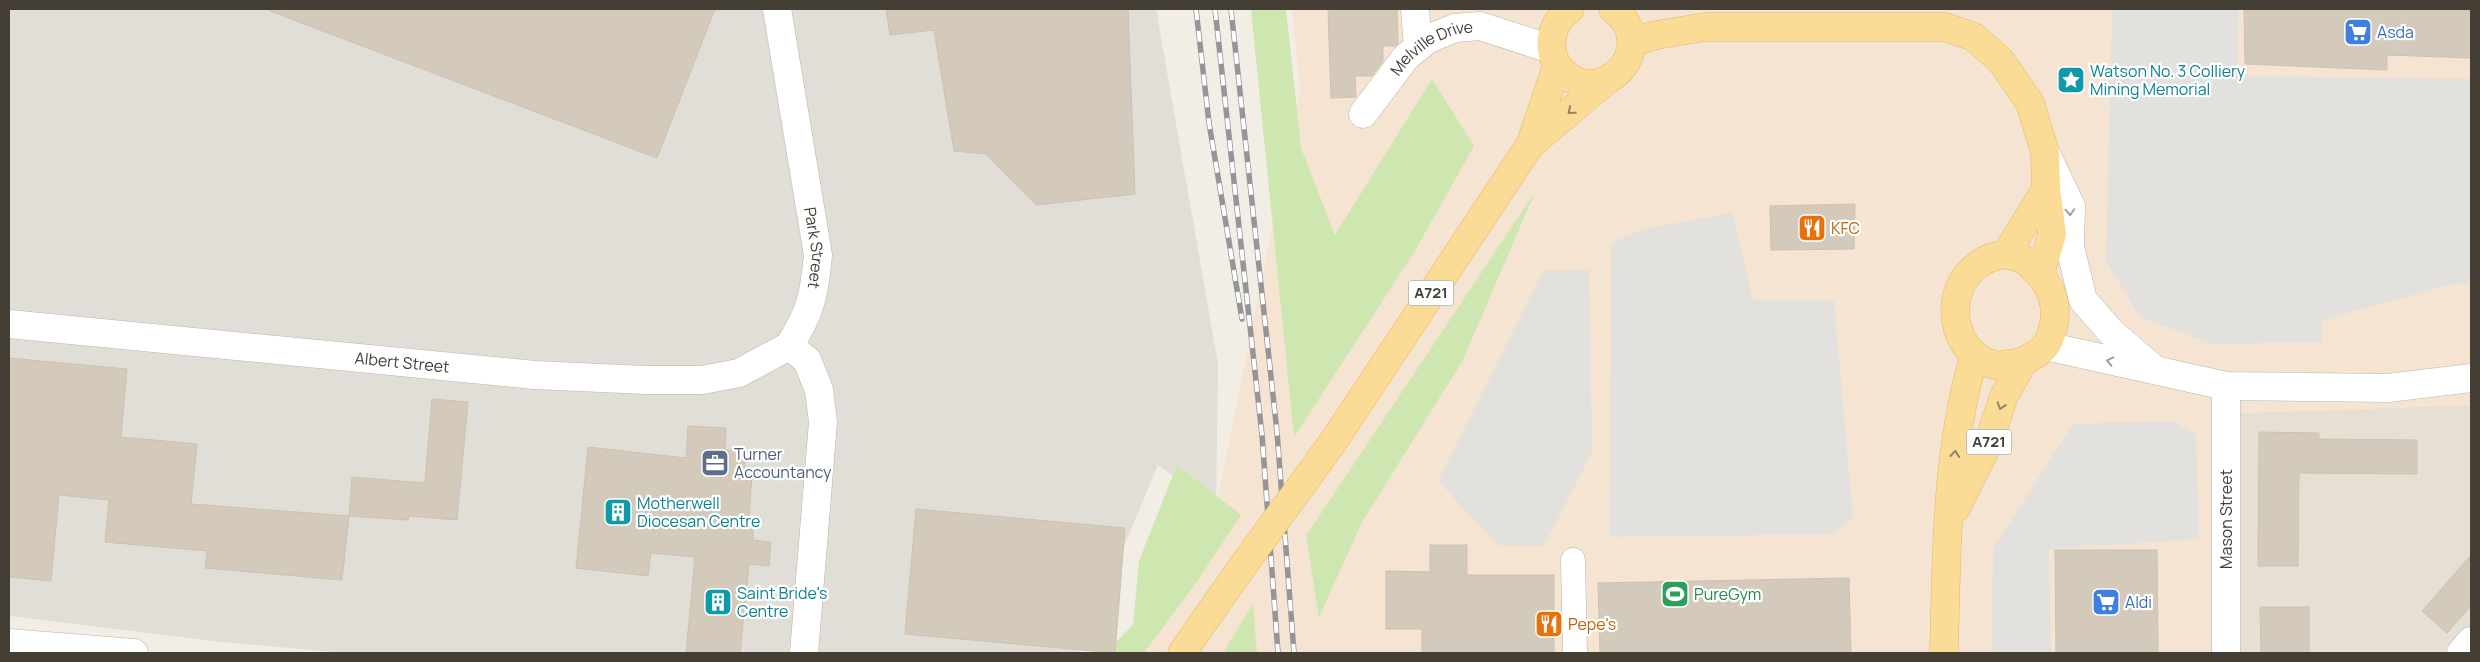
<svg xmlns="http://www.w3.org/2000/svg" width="2480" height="662" font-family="Manrope,sans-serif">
  <rect width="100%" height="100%" fill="#f2eee6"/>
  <path fill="#e6e0d4" d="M2471,405V653H2211V414Z"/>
  <path fill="#f4e4d1" d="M1292,9H2471V405L2211,414V653H1114L1216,507L1300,90Z"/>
  <path fill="#e1ddd7" d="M9,9H1156L1218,364L1216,507L1158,465L1079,653H345L222,642L9,616Z"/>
  <g fill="#cee6af">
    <path d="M1251,9H1286L1301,148L1335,235L1432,79L1474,146L1413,254L1294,437Z"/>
    <path d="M1535,192L1463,360L1362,522L1319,617L1306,536Z"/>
    <path d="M1177,465L1241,515L1196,583L1144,653H1105L1133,625L1139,561Z"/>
    <path d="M1253,604L1257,653H1223Z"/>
  </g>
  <g fill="#e3e1de">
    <path d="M2112,9H2239L2237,76L2471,79V284L2456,283L2322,320V342L2212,344L2140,317L2106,261Z"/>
    <path d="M1732,213L1753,300L1834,301L1853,518L1832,534L1610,537L1611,243L1644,229Z"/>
    <path d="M1589,270L1592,452L1544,546L1498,545L1438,481L1543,271Z"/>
    <path d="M2172,421L2196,434L2199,539L2049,549L2051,653H1992L1993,549L2073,424Z"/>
  </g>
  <g fill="#d4cabb" stroke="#cec1af">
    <path d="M270,9H715L657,158L270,11Z"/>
    <path d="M886,9H1128L1135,194L1036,205L986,154L954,151L934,30L890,35Z"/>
    <path d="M1328,9H1397L1398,44L1395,46H1383V61L1372,76H1355L1356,97L1331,98Z"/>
    <path d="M2244,9H2471V58L2387,55V70L2245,64Z"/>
    <path d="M1855,204L1854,249L1771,250L1770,206Z"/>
    <path d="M9,358L127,369L121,437L197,444L191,504L349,516L342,580L205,568L207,551L105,542L109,500L59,495L51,581L9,577Z"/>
    <path d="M432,399L468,402L457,520L409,516L408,520L349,516L352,477L425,483Z"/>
    <path d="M688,426L726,428L725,450L746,451L744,475H752L748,530H753V540L771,542L769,566L749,564L740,653H686L695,557L651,553L648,576L576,568L588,447L686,458Z"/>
    <path d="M2259,432L2319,433V439L2417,440V474L2299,473L2298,566H2258Z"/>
    <path d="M916,509L1125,528L1115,653L905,634Z"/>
    <path d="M1430,545H1467V575H1554V653H1422V629H1386V571L1430,572Z"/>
    <path d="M2055,550H2157L2158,653H2056Z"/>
    <path d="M2471,555V606L2447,633L2422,611Z"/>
    <path d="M1849,578L1851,653H1600L1598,583Z"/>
    <path d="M2260,607H2309V653H2261Z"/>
  </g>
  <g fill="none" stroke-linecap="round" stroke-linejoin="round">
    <defs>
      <path id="pedestrian" d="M1573,560L1575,653"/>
      <g id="minor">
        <path id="s1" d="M777,9L818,255C814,295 811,312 789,346L807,360L819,390L823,422L804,653"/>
        <path d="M1415,9L1418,47"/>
        <path id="s2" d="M1363,114L1406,57L1428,39L1455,28L1480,26L1551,49"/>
        <path d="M2045,152L2071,206L2070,247L2083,300L2112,333L2154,369"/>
        <path id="s3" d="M9,324L535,375L646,380H702L739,373L789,346"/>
        <path d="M2046,346L2226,386L2388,388L2471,378"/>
        <path d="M2226,386V653"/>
        <path d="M9,643L134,653"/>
        <path d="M2461,653L2471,641"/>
      </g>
      <g id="primary">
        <path d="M1570,9C1545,27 1545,63 1572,79C1596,93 1627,74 1631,48C1633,32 1626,18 1613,9"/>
        <path d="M1632,42L1656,35L1705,27H1945L1974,37L2001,61L2030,103L2045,152L2046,189L2052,234L2040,275"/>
        <path d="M1530,145L1608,79"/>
        <path d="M2006,254C2011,256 2019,257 2024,260C2028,262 2032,267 2035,270C2057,291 2060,316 2048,342C2044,351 2026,361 2017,363C2010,363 2001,366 1994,365C1951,354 1941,291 1978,265C1986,258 1995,256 2006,254Z"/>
        <path d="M2006,254L2046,189"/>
        <path d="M1333,442L1530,145L1557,66"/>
        <path d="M1956,508L1988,444L2004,396L2023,362"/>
        <path d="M1182,653L1237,574"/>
        <path d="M1944,653C1946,576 1946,488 1961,412C1964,393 1969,375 1974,356"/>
      </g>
    </defs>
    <use href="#pedestrian" stroke="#bdb6a9" stroke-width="25"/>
    <use href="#minor" stroke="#bdb6a9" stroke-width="29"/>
    <use href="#primary" stroke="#e0b966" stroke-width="29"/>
    <use href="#pedestrian" stroke="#fff" stroke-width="24"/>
    <use href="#minor" stroke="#fff" stroke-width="28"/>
    <use href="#primary" stroke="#fbdc96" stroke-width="28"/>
    <defs>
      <g id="rail">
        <path d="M1196,9L1209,123L1242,319"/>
        <path d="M1215,9L1262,435L1278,653"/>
        <path d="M1231,9L1277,432L1294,653"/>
      </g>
    </defs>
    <use href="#rail" stroke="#959595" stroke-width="5.5"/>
    <use href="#rail" stroke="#fff" stroke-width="4" stroke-dasharray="11" stroke-linecap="butt"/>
    <defs>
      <path id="primary-bridge" d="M1237,574L1333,442"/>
    </defs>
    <use href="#primary-bridge" stroke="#e0b966" stroke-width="29" stroke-linecap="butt"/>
    <use href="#primary-bridge" stroke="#fbdc96" stroke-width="28"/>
  </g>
  <defs><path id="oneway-chevron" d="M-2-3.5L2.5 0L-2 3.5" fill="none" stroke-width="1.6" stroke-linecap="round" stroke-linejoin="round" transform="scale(1.25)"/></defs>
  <g stroke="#978561">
    <use href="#oneway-chevron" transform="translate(1571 111) rotate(140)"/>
    <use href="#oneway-chevron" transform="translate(2001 406) rotate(109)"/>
    <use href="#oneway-chevron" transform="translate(1955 454) rotate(-84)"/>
  </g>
  <g stroke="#a29e9a">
    <use href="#oneway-chevron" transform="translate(2070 212) rotate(87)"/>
    <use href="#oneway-chevron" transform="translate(2110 361) rotate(-167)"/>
  </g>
  <defs>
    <symbol id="supermarket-square" viewBox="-11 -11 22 22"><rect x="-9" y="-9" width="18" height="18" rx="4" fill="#3f7fe0" stroke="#fff"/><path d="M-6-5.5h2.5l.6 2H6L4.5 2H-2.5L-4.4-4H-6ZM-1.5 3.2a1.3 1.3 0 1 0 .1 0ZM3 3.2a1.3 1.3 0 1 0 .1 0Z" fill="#fff"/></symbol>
    <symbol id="sight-square" viewBox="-11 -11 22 22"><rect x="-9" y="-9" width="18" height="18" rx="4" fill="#0f9aa8" stroke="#fff"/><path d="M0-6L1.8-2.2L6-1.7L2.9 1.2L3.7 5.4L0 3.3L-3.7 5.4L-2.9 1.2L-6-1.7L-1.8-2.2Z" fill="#fff"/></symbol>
    <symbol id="restaurant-square" viewBox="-11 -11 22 22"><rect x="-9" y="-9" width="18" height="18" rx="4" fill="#e8710a" stroke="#fff"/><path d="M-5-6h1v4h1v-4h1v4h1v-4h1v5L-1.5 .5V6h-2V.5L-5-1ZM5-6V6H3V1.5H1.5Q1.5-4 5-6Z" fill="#fff"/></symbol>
    <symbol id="office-square" viewBox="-11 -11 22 22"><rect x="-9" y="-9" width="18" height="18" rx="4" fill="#5c6f8a" stroke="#fff"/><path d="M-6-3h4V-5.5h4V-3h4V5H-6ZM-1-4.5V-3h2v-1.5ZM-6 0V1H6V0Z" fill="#fff"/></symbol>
    <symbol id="building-square" viewBox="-11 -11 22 22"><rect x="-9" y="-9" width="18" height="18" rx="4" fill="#0f9aa8" stroke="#fff"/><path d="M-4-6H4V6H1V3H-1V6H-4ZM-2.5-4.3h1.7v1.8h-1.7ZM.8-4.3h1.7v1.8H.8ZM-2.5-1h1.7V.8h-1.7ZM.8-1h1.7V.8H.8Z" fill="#fff"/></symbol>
    <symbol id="stadium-square" viewBox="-11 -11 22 22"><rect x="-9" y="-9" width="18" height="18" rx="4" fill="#2e9e5b" stroke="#fff"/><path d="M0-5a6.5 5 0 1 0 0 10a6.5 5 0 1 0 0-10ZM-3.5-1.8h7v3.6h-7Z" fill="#fff"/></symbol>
  </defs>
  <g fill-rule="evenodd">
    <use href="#supermarket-square" x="2342" y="16" width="32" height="32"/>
    <use href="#sight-square" x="2055" y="64" width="32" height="32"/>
    <use href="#restaurant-square" x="1796" y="212" width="32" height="32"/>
    <use href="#office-square" x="699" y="447" width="32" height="32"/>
    <use href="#building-square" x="602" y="496" width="32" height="32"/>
    <use href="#stadium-square" x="1659" y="578" width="32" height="32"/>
    <use href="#building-square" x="702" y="586" width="32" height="32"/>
    <use href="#supermarket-square" x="2090" y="586" width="32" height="32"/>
    <use href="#restaurant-square" x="1533" y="608" width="32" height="32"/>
  </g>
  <g text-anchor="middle" stroke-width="4.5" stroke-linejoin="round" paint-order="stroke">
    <g fill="#fff" stroke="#7d7872" stroke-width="1">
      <rect x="1408.5" y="280.5" width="45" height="25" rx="4"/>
      <rect x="1966.5" y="429.5" width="45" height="25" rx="4"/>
    </g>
    <g font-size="15" font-weight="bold" fill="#453e35">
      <text x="1431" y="298">A721</text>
      <text x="1989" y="447">A721</text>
    </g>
    <g font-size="16" fill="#366cbe" stroke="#fff" text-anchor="start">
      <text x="2377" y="38">Asda</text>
      <text x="2125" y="608">Aldi</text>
    </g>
    <g font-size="16" fill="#453e35" stroke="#fff">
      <text dy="6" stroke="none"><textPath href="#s2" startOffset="99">Melville Drive</textPath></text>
      <text dy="6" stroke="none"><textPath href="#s1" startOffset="242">Park Street</textPath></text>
      <text dy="6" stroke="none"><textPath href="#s3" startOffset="395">Albert Street</textPath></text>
      <text transform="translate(2226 519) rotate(-90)" y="6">Mason Street</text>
    </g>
    <g font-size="16" fill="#0d838f" stroke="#fff" text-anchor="start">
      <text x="2090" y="77">Watson No. 3 Colliery<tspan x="2090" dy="18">Mining Memorial</tspan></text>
      <text x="637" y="509">Motherwell<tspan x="637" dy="18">Diocesan Centre</tspan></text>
      <text x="737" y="599">Saint Bride's<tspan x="737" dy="18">Centre</tspan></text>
    </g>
    <g font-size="16" fill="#c56008" stroke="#fff" text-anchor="start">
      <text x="1831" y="234">KFC</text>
      <text x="1568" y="630">Pepe's</text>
    </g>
    <g font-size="16" fill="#4e5e75" stroke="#fff" text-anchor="start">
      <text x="734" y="460">Turner<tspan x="734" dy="18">Accountancy</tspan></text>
    </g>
    <g font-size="16" fill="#27864d" stroke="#fff" text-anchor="start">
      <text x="1694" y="600">PureGym</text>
    </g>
  </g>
  <rect width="2480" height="662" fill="none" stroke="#453e35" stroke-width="20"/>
</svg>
